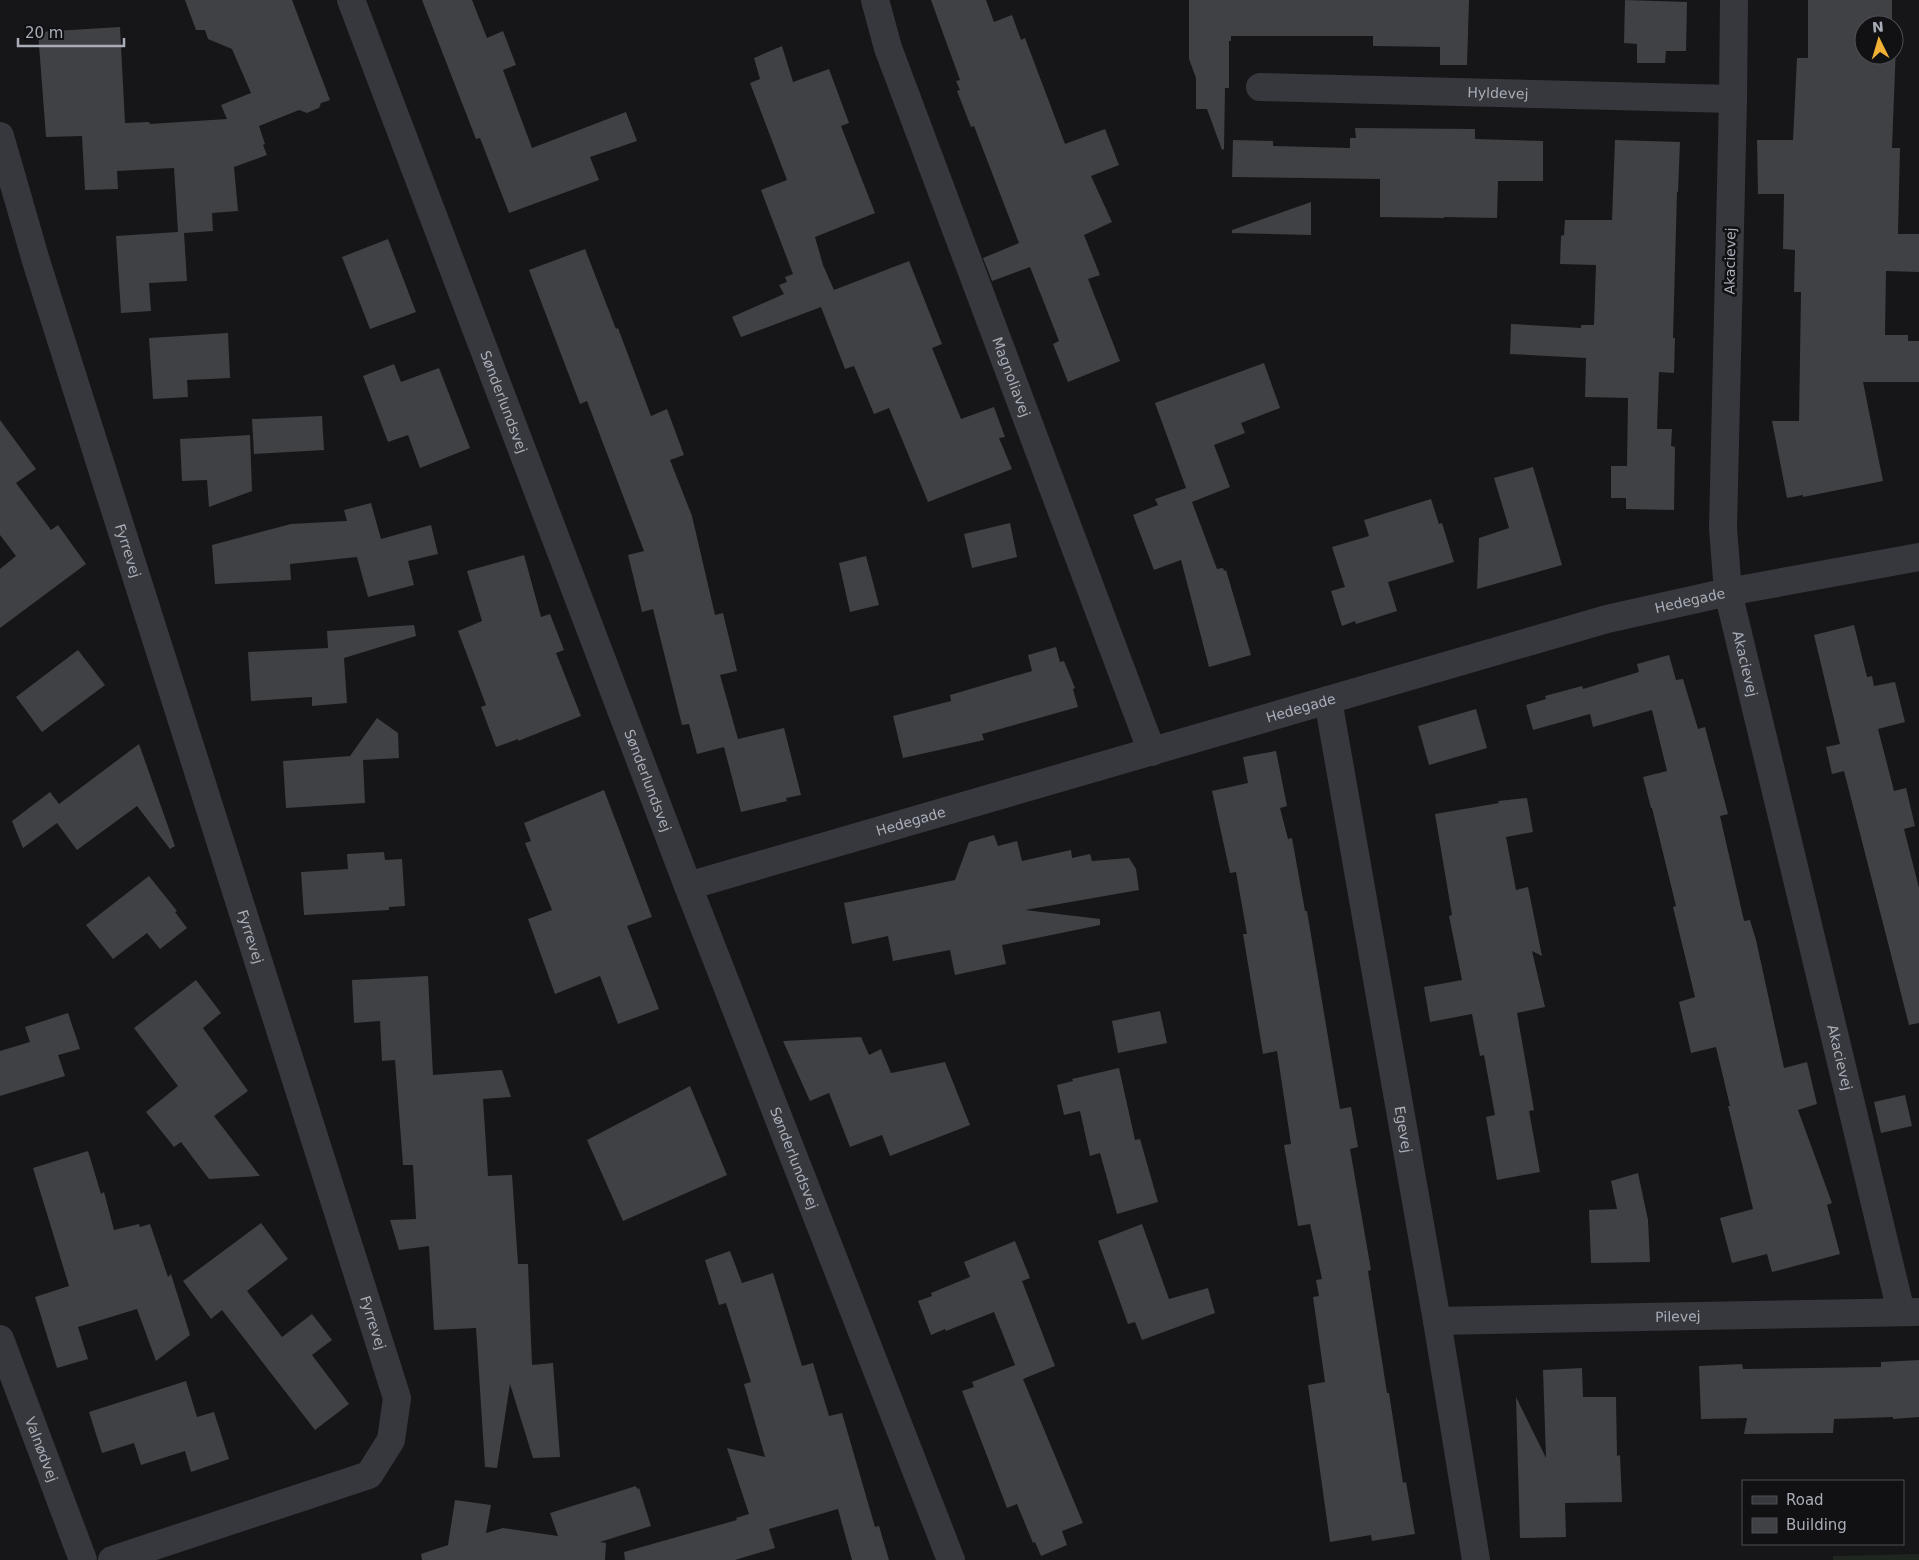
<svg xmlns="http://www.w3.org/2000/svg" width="1919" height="1560" font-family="'DejaVu Sans',sans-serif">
  <rect width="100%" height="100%" fill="#161618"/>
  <path fill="#1e261f" d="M1919,1554V1560H1833V1556Z"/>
  <g fill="#404145">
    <path d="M185,0H292L330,100L321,103L319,108L307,113L299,110L259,126L265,144L263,145L267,155L234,167L238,211L212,213L213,231L184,233L187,281L149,283L151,311L121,313L116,236L178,232L174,168L117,171L118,189L85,190L82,136L46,137L38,32L120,27L125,123L149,122L150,124L227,119L221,105L251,93L232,49L208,39L205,30H196Z"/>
    <path d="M422,0H472L487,38L503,31L516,65L503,70L532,148L626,112L637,141L590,157L599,180L509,213L480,138L476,139Z"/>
    <path d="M931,0H986L994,22L1012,15L1021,40L1025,38L1065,144L1105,129L1119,165L1091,176L1112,222L1084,235L1100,275L1088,279L1120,361L1068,382L1053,344L1059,341L1030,267L992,281L983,258L1019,243L974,126L971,127L957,91L960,90L956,81L960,80Z"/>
    <path d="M1189,0H1469L1467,65H1440V47L1373,46V36H1231V41H1229V88H1225L1224,149L1222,150L1207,109H1196V78L1189,59Z"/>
    <path d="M1625,0L1687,2L1686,51H1666L1665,63H1637V44L1624,43Z"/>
    <path d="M1808,0H1892V25H1864V55H1894V45H1896L1892,148H1900L1898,234H1919V272L1886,271L1885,335H1908V341H1919V382H1863L1883,481L1803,497V495L1787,498L1772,421H1799L1801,292H1794L1795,250L1783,249L1784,194H1758L1757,140H1793L1797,58H1808Z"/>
    <path d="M782,46L793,82L829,69L849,123L841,126L875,213L815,237L823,265L834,290L909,261L942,344L932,348L961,419L994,407L1005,437L999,438L1012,469L928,502L889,408L874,414L854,366L845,369L821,307L741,337L732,317L784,294L779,285L787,282L785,277L793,274L761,190L787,180L750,83L760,79L754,58Z"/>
    <path d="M1355,128L1475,129V139L1543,141V181H1498L1497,218L1444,217V218L1380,217V179L1232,177L1233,140L1273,141V146L1350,148V138H1356Z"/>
    <path d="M1615,140L1680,142L1678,192H1677L1673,338H1675L1674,373L1659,372L1657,429H1672L1671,446L1675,447L1674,510L1626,509V498H1611V466H1627L1628,398L1585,397L1586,358L1510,354L1511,324L1581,328V325H1594L1596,265L1560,264L1561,236L1564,235L1565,220H1612Z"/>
    <path d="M1311,202V235L1232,233V230Z"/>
    <path d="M388,239L416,312L370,329L342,257Z"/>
    <path d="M585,249L616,329L618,328L651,416L667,409L684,455L670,460L692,516L715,615L723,613L737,671L720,675L738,739L784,728L801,795L786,798L787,801L741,812L724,747L697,754L689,724L682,725L653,609L642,612L628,555L644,551L587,401L580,404L529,270Z"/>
    <path d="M228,333L230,378L187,380L188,397L153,399L149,338Z"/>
    <path d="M1264,363L1280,408L1241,423L1245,433L1214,445L1230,487L1192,502L1217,569L1223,568L1224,571L1226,570L1251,655L1209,667L1181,560L1154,570L1133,515L1158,505L1155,499L1186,488L1155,403Z"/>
    <path d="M394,364L401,382L439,368L470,448L420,468L408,435L388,442L363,376Z"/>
    <path d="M322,416L324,450L254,454L252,419Z"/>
    <path d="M0,420L36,469L16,483L51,530L58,525L86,564L0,628V569L16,556L0,535Z"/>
    <path d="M250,435L252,491L209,507L207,480L182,481L180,439Z"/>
    <path d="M1533,467L1562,565L1477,589L1479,538L1509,528L1494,478Z"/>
    <path d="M1431,499L1439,524L1442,523L1454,562L1388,582L1397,611L1356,624L1355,621L1342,626L1331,591L1345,587L1332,547L1369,536L1364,520Z"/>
    <path d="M371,503L381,539L431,525L438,554L408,561L414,585L368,597L357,557L290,564L291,580L215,584L212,545L291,524L347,521L344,510Z"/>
    <path d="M1010,523L1017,557L972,568L964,534Z"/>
    <path d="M524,555L541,617L550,614L564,650L556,653L581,716L518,741V739L496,747L481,707L486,705L458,631L482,621L467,571Z"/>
    <path d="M866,556L879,605L850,612L839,563Z"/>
    <path d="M414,625L416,636L344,658L347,703L312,706V697L251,701L248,652L328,648L327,631Z"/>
    <path d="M1854,625L1867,677L1872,676L1874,686L1895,682L1905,722L1878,729L1894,791L1906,788L1915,826L1904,829L1919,888V1023L1909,1025L1844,771L1832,774L1826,747L1840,744L1814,635Z"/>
    <path d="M1056,647L1060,662L1064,661L1075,688L1073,689L1078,707L982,734L984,740L903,758L893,716L951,701L950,695L1032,671L1028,655Z"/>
    <path d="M78,650L105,685L42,732L16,697Z"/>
    <path d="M1669,655L1676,680L1683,679L1698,729L1705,727L1728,814L1720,816L1744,921L1750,920L1756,940L1784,1068L1807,1062L1817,1104L1798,1110L1832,1203L1827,1205L1840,1254L1772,1272L1767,1254L1732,1263L1720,1218L1753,1209L1728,1106H1730L1716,1047L1691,1053L1679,1002L1695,997L1673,907L1676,906L1652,808H1651L1643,777L1667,771L1652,710L1593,727L1590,714L1533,730L1526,705L1546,699L1545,696L1582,686L1583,689L1639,672L1637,664Z"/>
    <path d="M1476,709L1487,748L1429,765L1418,726Z"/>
    <path d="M377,718L398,733L399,758L363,760L365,803L286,808L283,761L350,756Z"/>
    <path d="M139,744L175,846L170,849L137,806L77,850L57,823L23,848L12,821L50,792L59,804Z"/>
    <path d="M1276,751L1287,806L1280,808L1288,839L1292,838L1305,911H1307L1340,1109L1351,1107L1358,1147L1350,1149L1371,1270L1368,1271L1387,1393H1389L1403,1483L1406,1482L1415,1534L1372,1541L1371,1535L1330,1542L1308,1385L1325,1382L1313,1297L1319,1296L1316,1280L1322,1279L1310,1224L1298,1226L1284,1145L1291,1144L1277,1051L1263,1054L1243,934H1247L1236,872L1230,873L1212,791L1248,783L1243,757Z"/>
    <path d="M604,790L652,917L627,926L659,1009L618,1024L600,976L555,994L528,919L552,910L525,843L531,841L524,823Z"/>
    <path d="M1527,798L1533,832L1506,837L1516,890L1528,887L1542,956L1532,951L1545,1007L1517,1013L1534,1110L1529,1111L1540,1172L1497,1180L1486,1117L1495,1115L1484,1055L1480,1056L1472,1014L1430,1022L1424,987L1462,980L1449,916L1452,915L1435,814L1499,803L1498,801Z"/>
    <path d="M994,835L998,846L1017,841L1022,861L1071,850L1072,858L1090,854L1092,861L1129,858L1136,869L1139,890L1025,910L1100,919V925L1002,945L1006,964L955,975L950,950L893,961L888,936L852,944L844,903L955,880L969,842Z"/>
    <path d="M384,852L385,860L402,859L405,906L389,907V910L304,915L301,872L348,869L347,854Z"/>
    <path d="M149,876L177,911L175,912L187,928L160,949L147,933L113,959L86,925Z"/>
    <path d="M428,976L433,1075L502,1070L511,1097L483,1099L488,1176L512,1175L518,1264H528L532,1365L553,1363L560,1457L533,1458L510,1384L497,1468L485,1467L476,1328L434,1330L429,1246L399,1250L390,1220L416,1219L413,1165H403L395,1060L382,1061L380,1021L354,1023L352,980Z"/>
    <path d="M196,980L221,1013L203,1028L248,1091L214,1116L260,1176L209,1179L181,1142L174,1147L146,1112L178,1086L134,1028Z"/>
    <path d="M1160,1011L1167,1043L1118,1053L1112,1021Z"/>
    <path d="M68,1013L80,1049L58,1055L65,1076L0,1096V1051L30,1042L25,1027Z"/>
    <path d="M861,1037L869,1055L881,1049L891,1073L945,1062L970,1125L890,1156L882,1135L850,1147L829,1093L810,1101L783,1041Z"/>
    <path d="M1119,1068L1135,1140L1140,1139L1158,1202L1117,1214L1100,1153L1090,1156L1080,1111L1064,1115L1057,1085L1073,1081L1072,1079Z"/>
    <path d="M690,1086L727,1175L623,1221L587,1140Z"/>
    <path d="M1905,1095L1912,1126L1881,1133L1874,1102Z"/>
    <path d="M88,1151L101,1194L104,1192L114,1230L139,1224L140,1227L150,1224L168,1277L171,1274L190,1335L156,1361L137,1309L78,1327L88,1359L57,1368L35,1297L69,1286L33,1168Z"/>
    <path d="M1638,1173L1648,1220L1650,1262L1591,1263L1589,1210L1617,1209L1611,1181Z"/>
    <path d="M261,1223L288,1259L247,1291L282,1337L312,1314L332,1340L312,1355L349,1404L315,1430L222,1310L211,1319L183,1281Z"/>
    <path d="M1142,1224L1169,1299L1208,1288L1215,1313L1142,1340L1135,1322L1128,1324L1098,1241Z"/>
    <path d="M1015,1241L1030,1278L1022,1281L1055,1366L1023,1379L1083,1523L1062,1531L1067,1545L1041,1556L1035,1542L1033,1543L1017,1504L1007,1508L962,1391L974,1387L972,1382L1015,1365L994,1312L946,1331L945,1329L931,1335L918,1301L932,1296L931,1293L970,1277L964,1262Z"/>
    <path d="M730,1251L742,1283L773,1273L802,1366L813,1363L829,1416L842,1413L875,1527L879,1526L889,1560H852L838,1509L769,1529L775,1548L735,1560H625L624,1552L737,1520L736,1518L749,1514L727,1448L765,1457L744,1384L751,1382L726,1303L719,1305L705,1260Z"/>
    <path d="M1919,1360V1417L1893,1419V1417L1834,1419L1833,1433L1744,1434L1747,1418L1701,1419L1699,1366L1742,1364L1743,1369L1881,1367V1362Z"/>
    <path d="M1582,1368L1583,1397H1616L1617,1456L1620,1455L1622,1502L1565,1503L1566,1537L1520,1538L1516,1397L1546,1458L1543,1370Z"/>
    <path d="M186,1381L197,1417L214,1412L229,1459L191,1472L185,1451L141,1465L134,1443L102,1453L89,1412Z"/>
    <path d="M636,1486L637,1489L639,1488L651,1526L600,1542L606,1543L605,1560H422L421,1554L448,1545L455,1500L491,1505L486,1533L503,1528L558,1536L550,1513Z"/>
  </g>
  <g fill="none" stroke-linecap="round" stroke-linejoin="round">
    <g stroke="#37383d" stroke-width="28">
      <path id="s1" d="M351,0L688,886L951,1560"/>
      <path id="s2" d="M875,0L888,48L1152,752"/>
      <path id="s3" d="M1734,0L1733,99L1723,528L1728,592L1901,1312"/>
      <path id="s4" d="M1260,87L1733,99"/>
      <path id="s5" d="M0,136L36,261L397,1398L391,1440L369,1475L112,1560"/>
      <path id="s6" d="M1328,700L1437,1321L1476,1560"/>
      <path id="s7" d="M688,886L1607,619L1728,592L1919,557"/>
      <path id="s8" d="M1437,1321L1917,1312"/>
      <path id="s9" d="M0,1339L83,1560"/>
    </g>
  </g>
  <g text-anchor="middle" stroke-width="5" stroke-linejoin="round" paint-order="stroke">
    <g font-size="14" fill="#a8adb8" stroke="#111113">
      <text dy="5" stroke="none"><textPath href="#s4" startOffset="238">Hyldevej</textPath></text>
      <text transform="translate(1730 261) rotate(-89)" y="5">Akacievej</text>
      <text dy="5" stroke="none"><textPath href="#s2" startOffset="401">Magnoliavej</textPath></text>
      <text dy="5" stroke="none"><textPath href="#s1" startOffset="430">Sønderlundsvej</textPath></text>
      <text dy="5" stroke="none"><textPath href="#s5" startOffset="434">Fyrrevej</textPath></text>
      <text dy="5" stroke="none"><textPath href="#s7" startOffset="1042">Hedegade</textPath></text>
      <text dy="5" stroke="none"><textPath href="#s3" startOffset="666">Akacievej</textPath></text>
      <text dy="5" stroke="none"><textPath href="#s7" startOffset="638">Hedegade</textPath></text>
      <text dy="5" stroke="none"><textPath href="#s1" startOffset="835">Sønderlundsvej</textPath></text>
      <text dy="5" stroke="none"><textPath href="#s7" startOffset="232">Hedegade</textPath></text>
      <text dy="5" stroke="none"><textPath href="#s5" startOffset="839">Fyrrevej</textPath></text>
      <text dy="5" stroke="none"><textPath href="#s3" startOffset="1071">Akacievej</textPath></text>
      <text dy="5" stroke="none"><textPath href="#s6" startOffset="436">Egevej</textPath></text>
      <text dy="5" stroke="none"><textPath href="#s1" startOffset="1240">Sønderlundsvej</textPath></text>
      <text dy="5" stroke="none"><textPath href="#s8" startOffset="241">Pilevej</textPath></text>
      <text dy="5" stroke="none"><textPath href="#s5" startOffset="1244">Fyrrevej</textPath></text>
      <text dy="5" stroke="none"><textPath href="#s9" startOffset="118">Valnødvej</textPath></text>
    </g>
  </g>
  <rect x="1742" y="1480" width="162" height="65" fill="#111113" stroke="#4d4f55"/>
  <rect x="1752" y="1496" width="25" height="8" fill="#37383d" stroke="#4d4f55"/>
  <text x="1786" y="1505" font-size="15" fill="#a8adb8">Road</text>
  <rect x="1752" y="1518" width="25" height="15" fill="#404145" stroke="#4d4f55"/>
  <text x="1786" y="1530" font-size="15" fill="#a8adb8">Building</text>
  <g transform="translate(1879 40) rotate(355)"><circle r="24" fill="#111113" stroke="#4d4f55"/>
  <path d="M0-4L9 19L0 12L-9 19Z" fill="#f2b134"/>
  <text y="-8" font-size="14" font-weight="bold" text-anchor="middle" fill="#a8adb8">N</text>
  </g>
  <path d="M18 38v8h106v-8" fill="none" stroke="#a8adb8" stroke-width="2.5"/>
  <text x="25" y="38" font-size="15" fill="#a8adb8" stroke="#111113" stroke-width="4" paint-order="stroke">20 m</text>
</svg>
